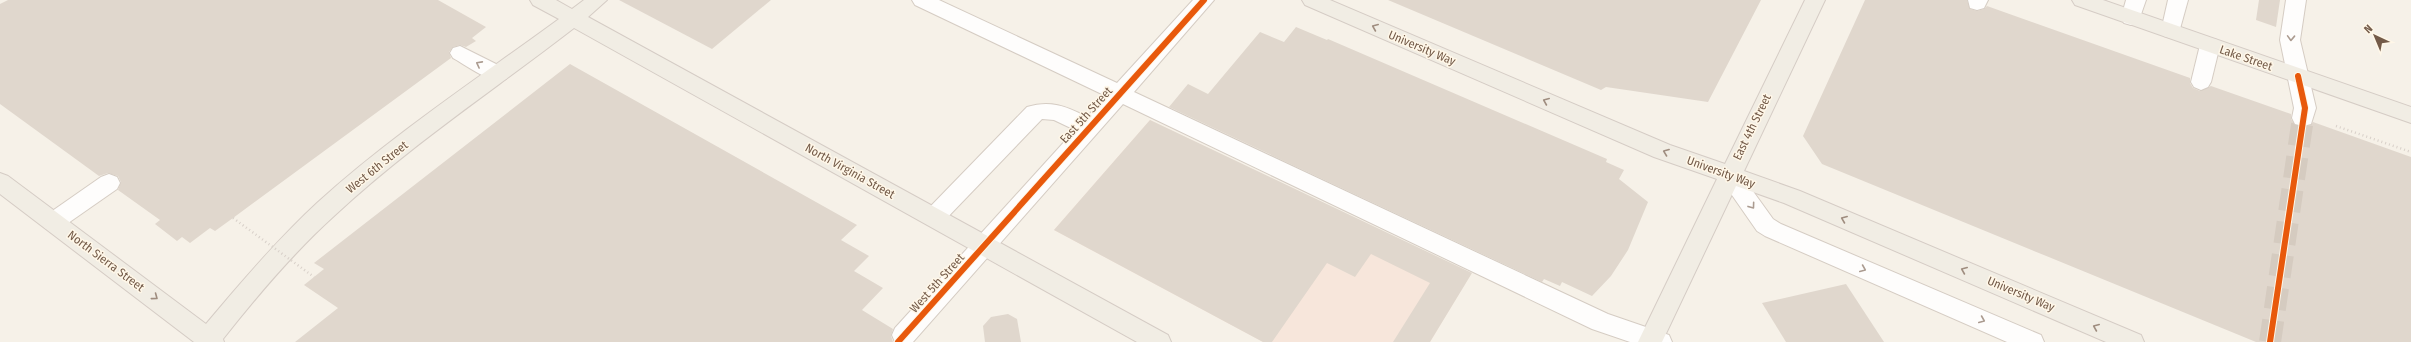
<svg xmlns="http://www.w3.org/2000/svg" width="2411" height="342" font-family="'Fira Sans Condensed',sans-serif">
  <rect width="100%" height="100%" fill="#f6f1e8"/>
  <path fill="#f7e6db" d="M1150,120L1471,274L1430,342H1263L1054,230Z"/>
  <g fill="#e0d7cd">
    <path d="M8,0H438L486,27L472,38L476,41L466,47L460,45L453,47L449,52L451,58L233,218L215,231L210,228L190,243L182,237L177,241L155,224L160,220L118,190L121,182L118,176L108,173L99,176L0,104V4Z"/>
    <path d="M619,0H771L712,49Z"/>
    <path d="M1388,0H1761L1708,102L1606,87L1601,90Z"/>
    <path d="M1865,0H1967L1970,9L1977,11L1984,9L1987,6L2190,78V83L2193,88L2200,91L2211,86L2291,114V119L2295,125L2303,127L2311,125L2313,122L2411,157V342H2256L1822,164L1803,136Z"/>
    <path d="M2259,0H2280L2276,27L2256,20Z"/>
    <path d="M1296,27L1327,40L1328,39L1607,159L1606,162L1624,170L1619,179L1648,202L1628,250L1611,276L1592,296L1562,282L1560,286L1544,279L1542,282L1169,107L1188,84L1208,94L1260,32L1284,42Z"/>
    <path d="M570,64L857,225L841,240L869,256L854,271L883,288L862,310L893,329L891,336L893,342H295L338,308L304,285L324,269L314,263Z"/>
    <path d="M1150,120L1472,273L1430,342H1393L1430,283L1371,254L1355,277L1327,263L1272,342H1263L1054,230Z"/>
    <path d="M1846,284L1884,342H1786L1762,303Z"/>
    <path d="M1008,314L1017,319L1021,342H985L983,326L991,317Z"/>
  </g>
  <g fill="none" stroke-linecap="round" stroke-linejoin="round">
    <path stroke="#d5cbc0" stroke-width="22" stroke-dasharray="22 11" stroke-linecap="butt" d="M2270,342L2303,118"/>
    <defs>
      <g id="minor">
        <path d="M912,0H939L1117,83L1193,0H1214L1134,92L1608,314L1669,335L1672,342H1630L1592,329L1123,104L913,342H895L892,335L895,328L1075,130L1054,120L1042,119L942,223L934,226L926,223L923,217L926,211L1027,107C1050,100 1066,106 1087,117L1106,96L915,5Z"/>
        <path d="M1968,0H1988L1984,8L1977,10L1970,8Z"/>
        <path d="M2126,0H2146L2138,23L2131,25L2124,23L2121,18Z"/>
        <path d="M2168,0H2188L2178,36L2171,38L2164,36L2161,31Z"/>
        <path d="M2286,0H2306L2300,40L2316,108L2311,124L2303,126L2295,124L2292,118L2294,108L2280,40Z"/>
        <path d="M2210,38L2217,40L2220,45L2211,82L2208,87L2201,90L2194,87L2191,82L2200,45L2203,40Z"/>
        <path d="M460,46L506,69L509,74L506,79C489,84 468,66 453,58L450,53L453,48Z"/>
        <path d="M1729,166L1737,169L1773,219L1781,224L2041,335L2044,342H2007L1765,236L1757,231L1718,175L1721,169Z"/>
        <path d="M109,174L117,177L120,183L117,189L61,228L53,231L45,228L42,222L45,216L101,177Z"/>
      </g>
      <g id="major">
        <path d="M530,0H556L572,9L584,0H607L588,17L1168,335L1171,342H1137L574,28C494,90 409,146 334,216C293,253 257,296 223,339L224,342H194L0,194V173L8,176L206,324C241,282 277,240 317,203C392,135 477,79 559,19L533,5Z"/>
        <path d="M1302,0H1330L1670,145L1725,164L1805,0H1825L1744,171L1800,191L2141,335L2144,342H2106L1784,203L1736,186L1662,342H1638L1717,179L1654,157L1305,5Z"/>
        <path d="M2072,0H2103L2411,107V123L2075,5Z"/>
      </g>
    </defs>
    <use href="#minor" stroke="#d5ccc3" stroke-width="2"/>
    <use href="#major" stroke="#d5ccc5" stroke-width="2"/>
    <path stroke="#d8d0c9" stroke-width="2.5" stroke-dasharray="1 3" stroke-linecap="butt" d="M2336,126L2411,152"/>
    <use href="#minor" fill="#fefdfc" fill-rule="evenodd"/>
    <use href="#major" fill="#f1ede4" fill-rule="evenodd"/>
    <path stroke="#d8d0c9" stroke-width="2.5" stroke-dasharray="1 3" stroke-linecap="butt" d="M233,218L314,277"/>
    <defs>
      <g id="cycleway">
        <path d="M898,342L1204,0"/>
        <path d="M2270,342L2305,108L2298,76"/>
      </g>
    </defs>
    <use href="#cycleway" stroke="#fff7e8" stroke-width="8"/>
    <use href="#cycleway" stroke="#e8590c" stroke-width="6"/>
  </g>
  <defs><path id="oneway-chevron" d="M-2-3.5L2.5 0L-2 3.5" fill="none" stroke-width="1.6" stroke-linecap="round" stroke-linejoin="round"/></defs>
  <g stroke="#9f8d7f">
    <use href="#oneway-chevron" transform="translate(1375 27) rotate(-157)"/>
    <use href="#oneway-chevron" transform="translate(1546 101) rotate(-157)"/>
    <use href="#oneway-chevron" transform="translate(1666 152) rotate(-159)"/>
    <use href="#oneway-chevron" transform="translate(1844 219) rotate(-158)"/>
    <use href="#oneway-chevron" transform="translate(1964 270) rotate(-157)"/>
    <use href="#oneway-chevron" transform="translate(155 297) rotate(37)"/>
    <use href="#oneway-chevron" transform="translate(2096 327) rotate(-157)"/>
  </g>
  <g stroke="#ab9b90">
    <use href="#oneway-chevron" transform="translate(2291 38) rotate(92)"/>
    <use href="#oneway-chevron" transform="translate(479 64) rotate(-152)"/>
    <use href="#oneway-chevron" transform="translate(1752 206) rotate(54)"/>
    <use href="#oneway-chevron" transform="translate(1863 269) rotate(23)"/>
    <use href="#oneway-chevron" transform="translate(1982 320) rotate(23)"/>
  </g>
  <g text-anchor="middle" stroke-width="3" stroke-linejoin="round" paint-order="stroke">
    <g font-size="12" fill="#735a48" stroke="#fff7e8">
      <text transform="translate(1422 48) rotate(23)" y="4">University Way</text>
      <text transform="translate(2246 58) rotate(19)" y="4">Lake Street</text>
      <text transform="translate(1086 115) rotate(-48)" y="4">East 5th Street</text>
      <text transform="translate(1752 127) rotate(-64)" y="4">East 4th Street</text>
      <text transform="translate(377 167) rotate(-39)" y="4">West 6th Street</text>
      <text transform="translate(850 171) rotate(29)" y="4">North Virginia Street</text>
      <text transform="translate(1721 172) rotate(20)" y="4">University Way</text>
      <text transform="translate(106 261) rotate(37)" y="4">North Sierra Street</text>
      <text transform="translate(937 283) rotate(-48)" y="4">West 5th Street</text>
      <text transform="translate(2021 294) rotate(23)" y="4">University Way</text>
    </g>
  </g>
  <g transform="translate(2375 36) rotate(316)" stroke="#fff7e8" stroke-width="3" paint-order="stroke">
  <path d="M0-3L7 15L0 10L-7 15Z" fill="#735a48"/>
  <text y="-6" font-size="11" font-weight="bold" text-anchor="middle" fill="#735a48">N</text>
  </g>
</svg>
